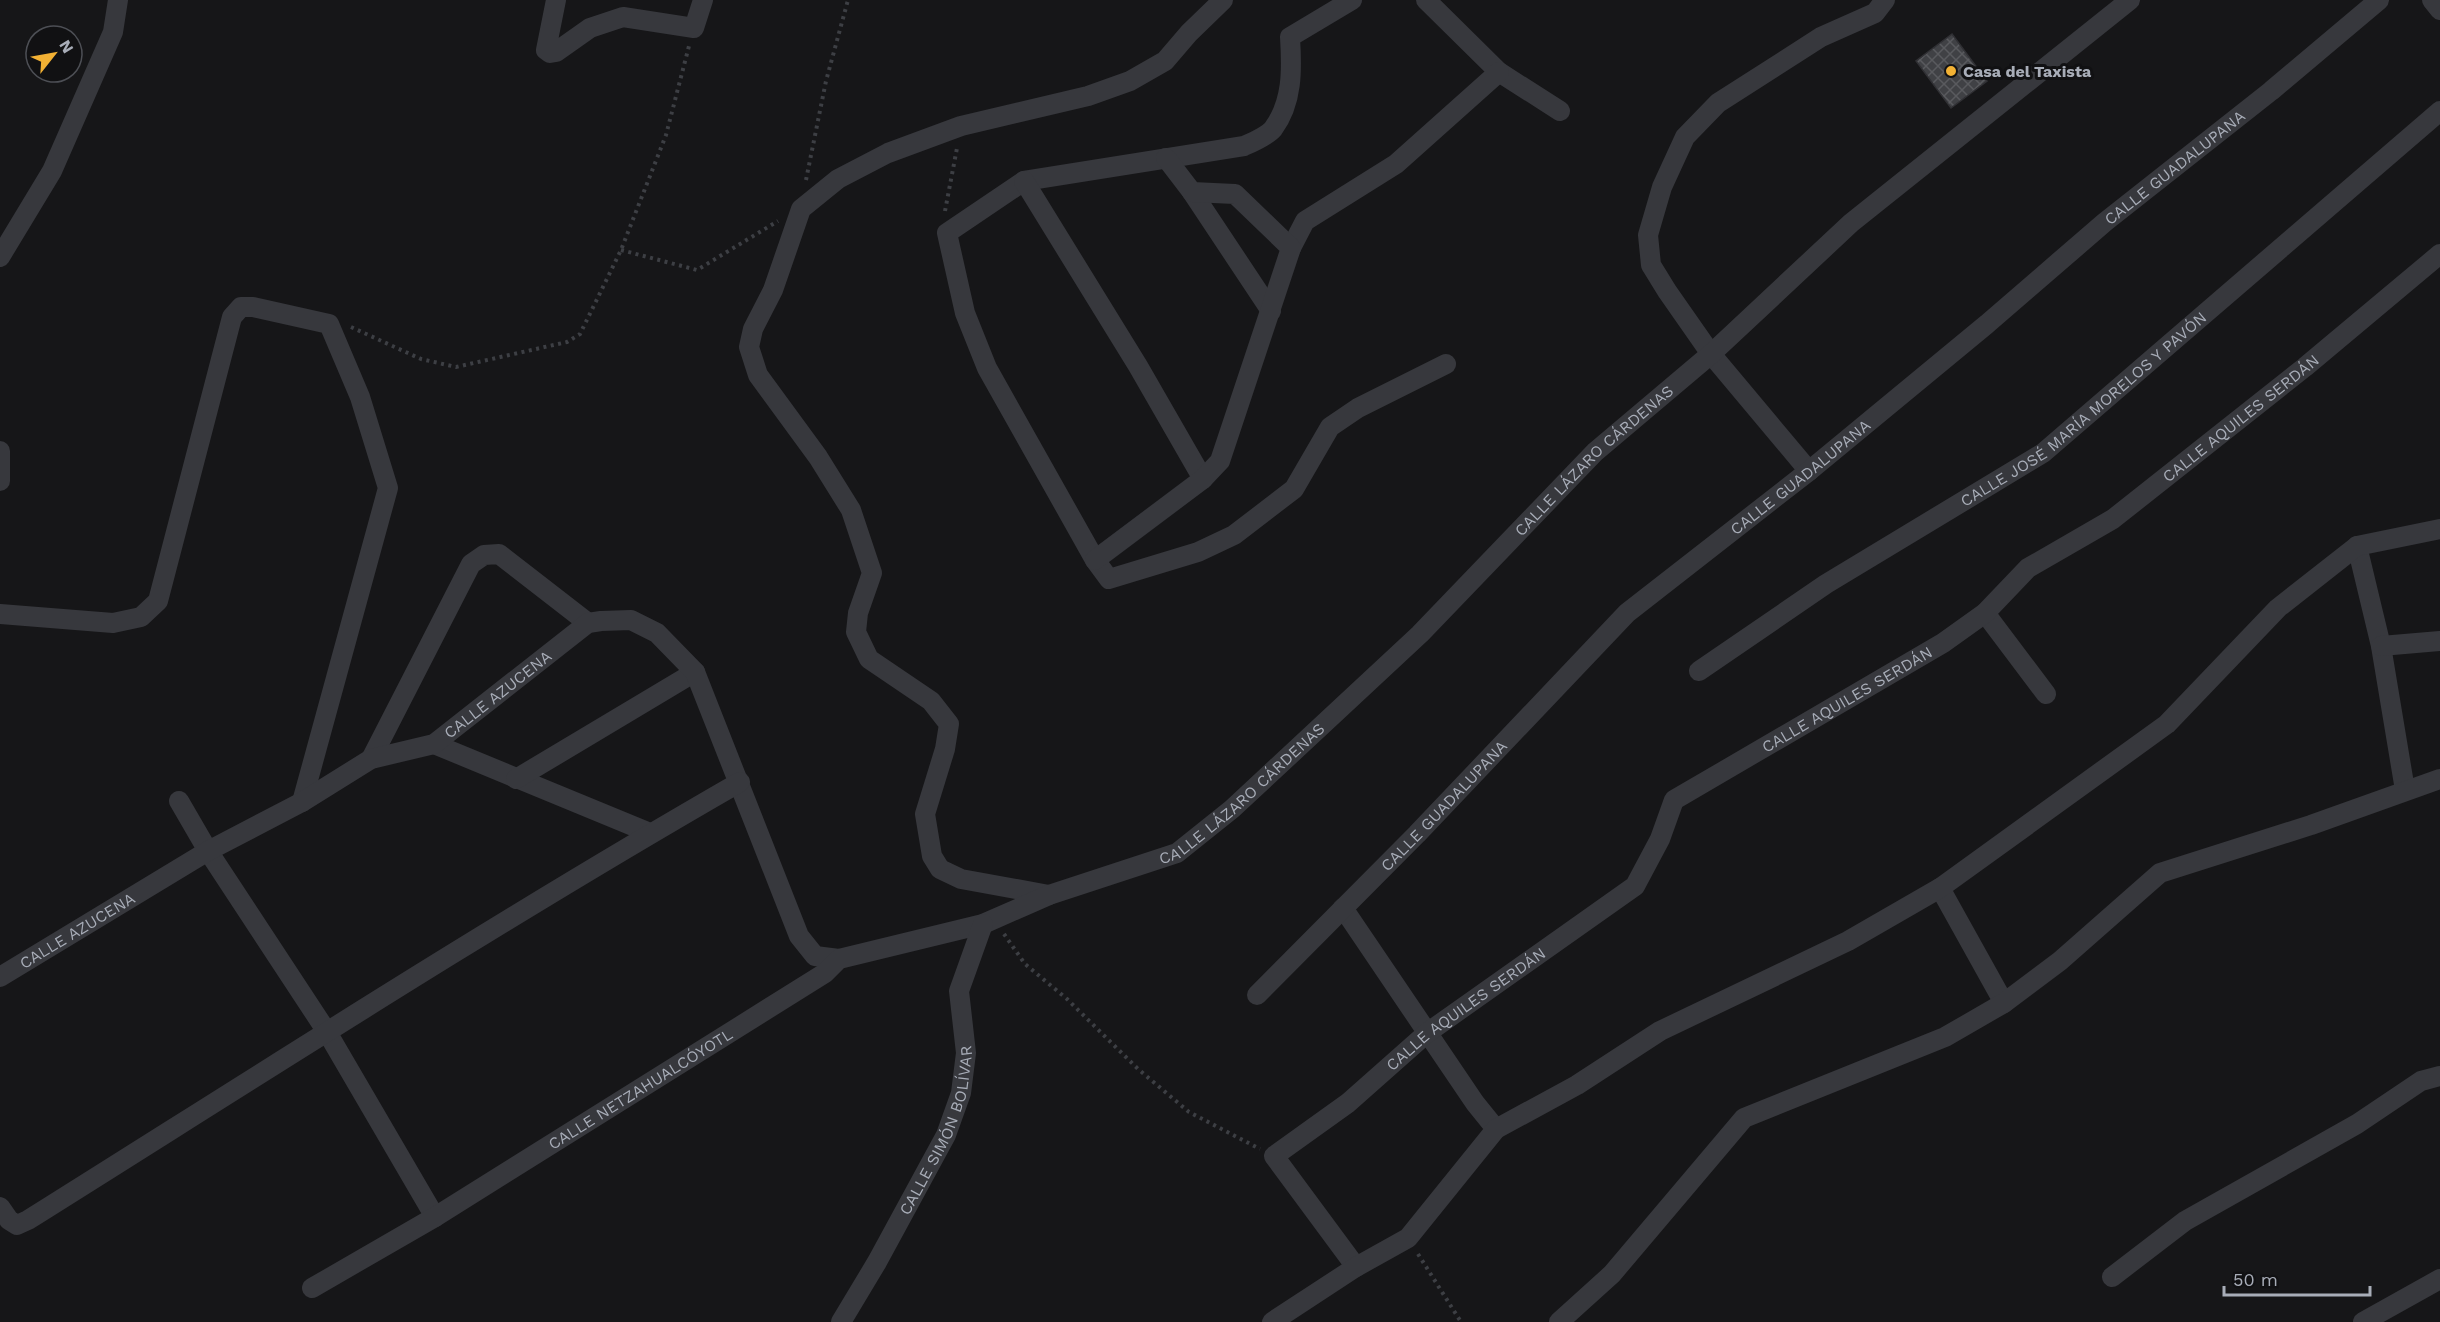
<svg xmlns="http://www.w3.org/2000/svg" width="2440" height="1322" font-family="'Work Sans',sans-serif">
  <defs>
    <pattern id="building-cross-hatch" width="8" height="8" patternUnits="userSpaceOnUse" patternTransform="scale(1.5)"><rect width="8" height="8" fill="#404145"/><path d="M0 0l8 8M0 8l8-8" fill="none" stroke="#595a5e"/></pattern>
  </defs>
  <rect width="100%" height="100%" fill="#161618"/>
  <path fill="url(#building-cross-hatch)" stroke="#303034" stroke-width="1.5" d="M1952,34L1987,81L1951,108L1916,61Z"/>
  <g fill="none" stroke-linecap="round" stroke-linejoin="round">
    <g stroke="#3d3f44" stroke-width="4" stroke-dasharray="3 4.5" stroke-linecap="butt">
      <path d="M806,180L826,81L848,0"/>
      <path d="M945,211L957,148"/>
      <path d="M621,250L697,270L778,221"/>
      <path d="M351,327L421,359L456,367L567,342L580,334L621,250L666,135L689,46"/>
      <path d="M1004,934L1025,964L1067,999L1138,1069L1189,1112L1260,1149"/>
      <path d="M1418,1254L1461,1322"/>
    </g>
    <g stroke="#37383d" stroke-width="20">
      <path d="M556,0L546,50L550,53L556,52L590,28L623,17L694,28L703,0"/>
      <path d="M1352,0L1290,37C1292,69 1293,102 1273,129C1267,136 1253,142 1244,146L1024,181L947,233L965,313L987,368L1095,560L1109,579L1198,552L1234,535L1294,489L1330,427L1358,408L1446,364"/>
      <path d="M1426,0L1499,72L1560,111"/>
      <path d="M2432,0L2440,10"/>
      <path d="M1024,181L1138,366L1203,479"/>
      <path d="M1192,192L1271,311"/>
      <path d="M1291,248L1305,221L1396,164L1499,72"/>
      <path d="M0,257L52,171L113,32L118,0"/>
      <path d="M0,451V481"/>
      <path d="M1809,471L1711,354L1667,291L1651,265L1648,235L1662,187L1685,137L1718,103L1821,37L1875,13L1885,0"/>
      <path d="M2357,546L2381,646L2405,790"/>
      <path d="M1095,560L1203,479L1220,461L1291,248L1235,194L1192,192L1166,158"/>
      <path d="M1985,613L2046,694"/>
      <path d="M0,614L113,623L141,617L158,601L232,317L241,307H253L329,324L360,397L388,488L302,802"/>
      <path d="M2381,646L2440,641"/>
      <path id="s1" d="M1699,671L1826,584L2043,453L2440,111"/>
      <path d="M434,744L650,833"/>
      <path d="M371,759L471,564L484,555L499,554L588,623"/>
      <path d="M516,779L695,672"/>
      <path d="M179,801L208,851L327,1032L435,1217"/>
      <path d="M1940,888L2004,1003"/>
      <path d="M1049,895L961,879L940,869L932,856L925,814L945,749L949,724L931,701L869,659L856,632L858,613L872,573L851,510L818,457L758,375L749,347L753,329L773,290L801,209L838,179L888,153L961,126L1088,96L1130,81L1165,61L1189,33L1223,0"/>
      <path d="M1343,908L1475,1103L1496,1129"/>
      <path id="s2" d="M0,977L208,851L302,802L371,759L434,744L588,623L601,621L631,620L657,633L695,672L799,936L815,956L839,959"/>
      <path id="s3" d="M1257,995L1417,834L1627,613L1809,471L1987,324L2105,222L2271,91L2379,0"/>
      <path d="M0,1207L9,1220L17,1225L28,1220C264,1072 498,921 740,782"/>
      <path id="s4" d="M1356,1267L1274,1156L1348,1103L1427,1033L1635,886L1660,839L1674,800L1943,643L1985,613L2028,568L2113,519L2305,367L2440,254"/>
      <path d="M2112,1277L2185,1221L2357,1124L2421,1081L2440,1076"/>
      <path id="s5" d="M312,1288L435,1217L825,973L839,959L983,924L1049,895L1177,853L1232,809L1420,634L1595,452L1711,354L1851,223L2130,0"/>
      <path id="s6" d="M841,1322L877,1262L946,1135L961,1093L966,1053L959,991L983,924"/>
      <path d="M1272,1322L1356,1267L1408,1238L1496,1129L1577,1085L1660,1031L1848,941L1940,888L2167,724L2278,608L2357,546L2440,529"/>
      <path d="M1559,1322L1612,1274L1744,1118L1945,1037L2004,1003L2060,961L2160,873L2311,825L2440,779"/>
      <path d="M2363,1322L2440,1279"/>
    </g>
  </g>
  <circle fill="#f2b134" stroke="#111113" stroke-width="2" cx="1951" cy="71" r="6"/>
  <g text-anchor="middle" stroke-width="6" stroke-linejoin="round" paint-order="stroke">
    <g font-size="16" font-weight="bold" fill="#a8adb8" stroke="#111113" text-anchor="start">
      <text x="1963" y="77">Casa del Taxista</text>
    </g>
    <g font-size="16" fill="#a8adb8" stroke="#111113">
      <text dy="6" stroke="none"><textPath href="#s3" startOffset="1238">CALLE GUADALUPANA</textPath></text>
      <text dy="6" stroke="none"><textPath href="#s1" startOffset="466">CALLE JOSÉ MARÍA MORELOS Y PAVÓN</textPath></text>
      <text dy="6" stroke="none"><textPath href="#s4" startOffset="1370">CALLE AQUILES SERDÁN</textPath></text>
      <text dy="6" stroke="none"><textPath href="#s5" startOffset="1550">CALLE LÁZARO CÁRDENAS</textPath></text>
      <text dy="6" stroke="none"><textPath href="#s3" startOffset="752">CALLE GUADALUPANA</textPath></text>
      <text dy="6" stroke="none"><textPath href="#s2" startOffset="576">CALLE AZUCENA</textPath></text>
      <text dy="6" stroke="none"><textPath href="#s4" startOffset="884">CALLE AQUILES SERDÁN</textPath></text>
      <text dy="6" stroke="none"><textPath href="#s5" startOffset="1064">CALLE LÁZARO CÁRDENAS</textPath></text>
      <text dy="6" stroke="none"><textPath href="#s3" startOffset="266">CALLE GUADALUPANA</textPath></text>
      <text dy="6" stroke="none"><textPath href="#s2" startOffset="90">CALLE AZUCENA</textPath></text>
      <text dy="6" stroke="none"><textPath href="#s4" startOffset="380">CALLE AQUILES SERDÁN</textPath></text>
      <text dy="6" stroke="none"><textPath href="#s5" startOffset="384">CALLE NETZAHUALCÓYOTL</textPath></text>
      <text dy="6" stroke="none"><textPath href="#s6" startOffset="216">CALLE SIMÓN BOLÍVAR</textPath></text>
    </g>
  </g>
  <g transform="translate(54 54) rotate(59)"><circle r="28" fill="#111113" stroke="#4d4f55" stroke-width="1.5"/>
  <path d="M0-4.5L10 22L0 15L-10 22Z" fill="#f2b134"/>
  <text y="-9" font-size="16" font-weight="bold" text-anchor="middle" fill="#a8adb8">N</text>
  </g>
  <path d="M2224 1286v9h146v-9" fill="none" stroke="#a8adb8" stroke-width="3"/>
  <text x="2233" y="1286" font-size="18" fill="#a8adb8" stroke="#111113" stroke-width="4.5" paint-order="stroke">50 m</text>
</svg>
